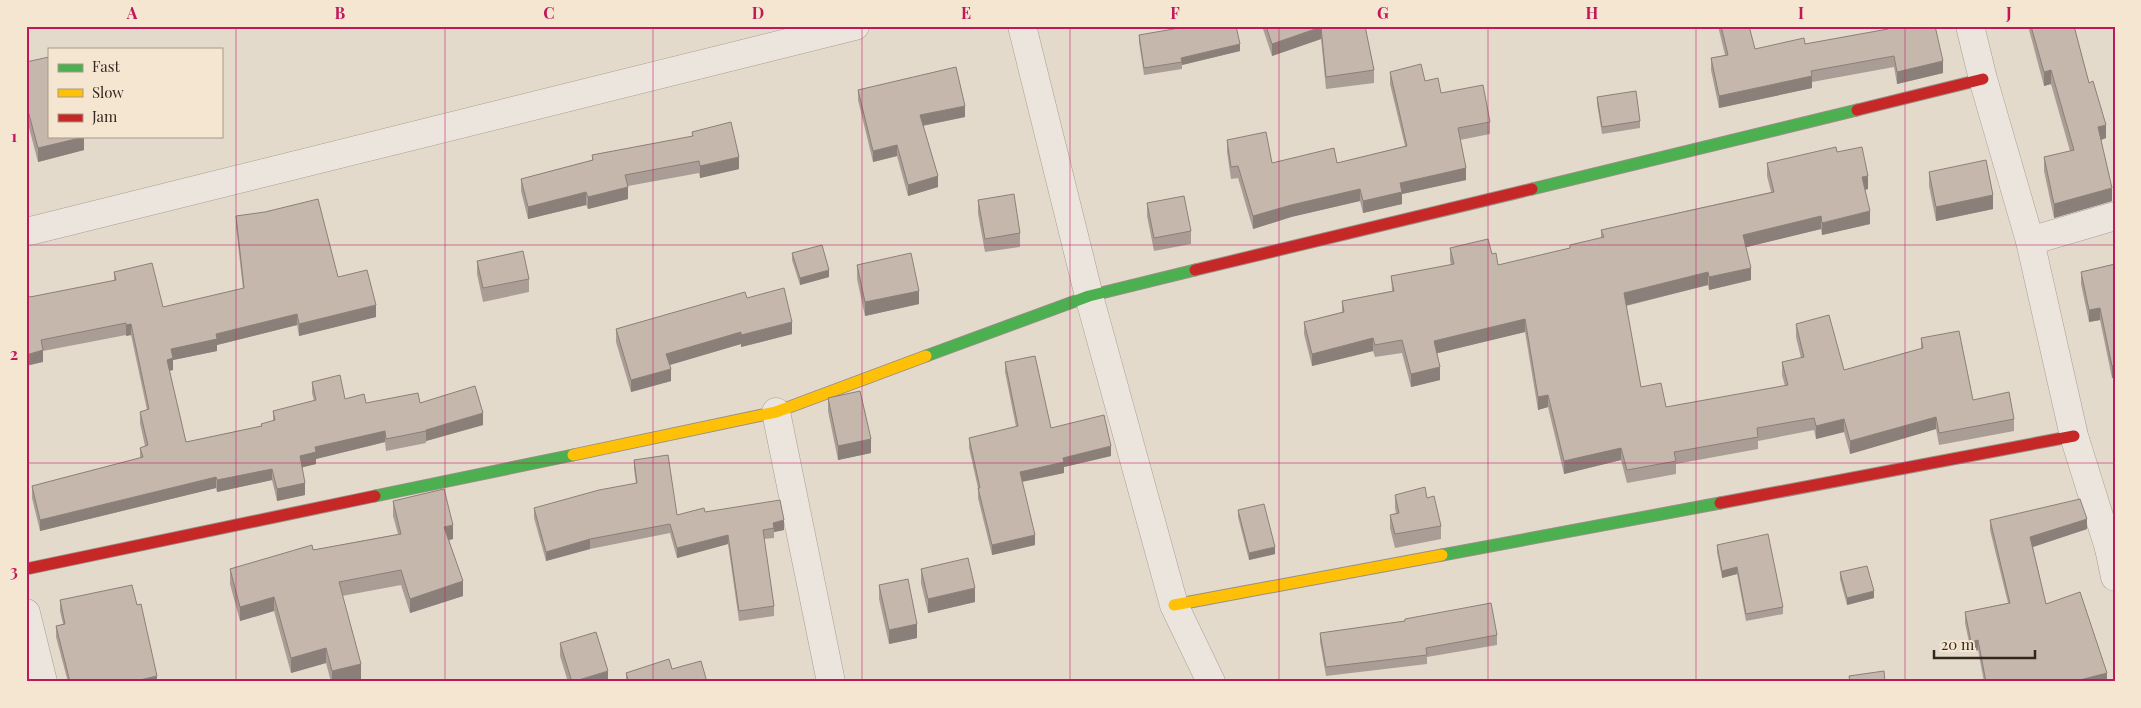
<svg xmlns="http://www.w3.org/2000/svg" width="2141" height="708" font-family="'Playfair Display',serif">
  <rect width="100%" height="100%" fill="#e3dacc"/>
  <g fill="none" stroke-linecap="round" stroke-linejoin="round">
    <defs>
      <g id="street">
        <path d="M1022,26L1089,296L1174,605L1211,682"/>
        <path d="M1970,26L1983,79L2030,241L2074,436L2109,548L2115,547"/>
        <path d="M26,232L855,26"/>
        <path d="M2030,241L2115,216"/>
        <path d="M776,412L831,682"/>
        <path d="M2109,548L2115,577"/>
        <path d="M26,613L43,682"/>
      </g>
      <g id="fast">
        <path d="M1532,189L1857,110"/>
        <path d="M926,356L1089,296L1195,270"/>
        <path d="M375,496L573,455"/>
        <path d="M1442,555L1720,503"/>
      </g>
      <g id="slow">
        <path d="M573,455L776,412L926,356"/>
        <path d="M1174,605L1442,555"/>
      </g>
      <g id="jam">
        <path d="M1857,110L1983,79"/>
        <path d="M1195,270L1532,189"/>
        <path d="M1720,503L2074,436"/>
        <path d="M26,569L375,496"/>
      </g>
    </defs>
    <use href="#street" stroke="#a89f95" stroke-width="29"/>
    <use href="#fast" stroke="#988f85" stroke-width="13"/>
    <use href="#slow" stroke="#988f85" stroke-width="13"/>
    <use href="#jam" stroke="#988f85" stroke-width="13"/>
    <use href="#street" stroke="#ece5dd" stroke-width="28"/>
    <use href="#fast" stroke="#4caf50" stroke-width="11"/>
    <use href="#slow" stroke="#ffc107" stroke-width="11"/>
    <use href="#jam" stroke="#c62828" stroke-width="11"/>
  </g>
  <g fill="#aa9d95">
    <path d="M1262,26H1365L1374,70V83L1326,89L1321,39L1272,56Z"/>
    <path d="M1718,26H1749L1755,49L1805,44L1885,30V26H1935L1943,73L1897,84L1894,67L1812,82V88L1719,108L1711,70V58L1725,55Z"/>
    <path d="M2028,26H2074L2089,83L2106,138L2101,140L2112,201L2054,218L2044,171V157L2070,151L2051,84L2044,86Z"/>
    <path d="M1139,35L1240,51L1182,65V69L1144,75L1139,42Z"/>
    <path d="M26,62L84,150L38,162L26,116Z"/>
    <path d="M1390,72L1425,81L1441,93L1490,122V134L1460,140L1466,180L1402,194V204L1363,213L1360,201L1291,217L1253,229L1238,178L1231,179L1227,152V140L1272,163H1337L1405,146L1390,84Z"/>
    <path d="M858,90L965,117L923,126L938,187L908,196L897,156L873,162L858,100Z"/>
    <path d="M1597,97L1640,121V128L1602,134L1597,104Z"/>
    <path d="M692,132L739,169L700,178L699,173L628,186V199L588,209L586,205L528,219L521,191V179L592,160V155L692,137Z"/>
    <path d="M1837,152L1868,189L1865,190L1870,224L1822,235L1821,229L1746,247L1751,280L1709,290L1708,285L1626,306L1641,387L1666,407L1785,386L1782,375V362L1801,358L1796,337V324L1844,370L1921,349V338L1973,400L2014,419V431L1939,445L1936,429L1850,454L1844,432L1816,439L1814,430L1758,441V449L1676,464V474L1627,483L1621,460L1564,474L1548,407L1538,410L1525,332L1437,353L1440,380L1411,387L1402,353L1375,357L1373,351L1312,366L1304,334V322L1342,312V301L1392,291L1391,276L1451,265L1450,261V248L1492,254L1498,265L1570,248V245L1601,238V230L1771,192L1767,176V163Z"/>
    <path d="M1929,172L1993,209L1936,221L1929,186Z"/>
    <path d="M978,200L1020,233V247L985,252L978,214Z"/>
    <path d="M1147,203L1191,231V244L1154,251L1147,216Z"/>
    <path d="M236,216L338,277L376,317L299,336L297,325L217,345V351L173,360V370L169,371L186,442L261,426V424L273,421V411L314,401L312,393V382L345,399L366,403H420L483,425L426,441V443L386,451L385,442L316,459V464L302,467L305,495L277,501L272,480L217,492L216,488L40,531L32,498V486L140,458V448L145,446L140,423V412L147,410L131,335L126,336V335L43,351V362L30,297L114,281V272L163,307L243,289L236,227Z"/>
    <path d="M792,253L829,277L800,285L792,260Z"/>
    <path d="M477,261L529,279V292L483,302L477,274Z"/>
    <path d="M2115,264V377L2112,378L2100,320L2089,322L2081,284V272Z"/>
    <path d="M857,265L919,304L865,316L857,279Z"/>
    <path d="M747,298L792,334L741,347V344L670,365L671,381L631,392L616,342V329Z"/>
    <path d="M1005,362L1051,428L1111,456L1064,467V473L1022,482L1035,545L992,555L978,498V488L969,448V438L1016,427L1005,372Z"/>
    <path d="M828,398L871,453L838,460L828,411Z"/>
    <path d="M634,460L677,515L705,512L784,530L774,532V538L764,539L774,606V616L739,621L728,544L677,558L670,533L590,549L546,561L534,518V508L636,484L634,469Z"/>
    <path d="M1395,495L1427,498L1441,526V539L1395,548L1390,528V515L1396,513L1395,508Z"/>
    <path d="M393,501L453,539L449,540L463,596L410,613L401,585L342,596L361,679L348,682H331L326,663L291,673L274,611L240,621L230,584V569L313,550L398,534L393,516Z"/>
    <path d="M1238,510L1275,554L1249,560L1238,517Z"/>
    <path d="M1990,520L2087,529L2033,547L2046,604L2107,682H1984L1978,650L1971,652L1965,623V612L2008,603L1990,530Z"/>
    <path d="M1717,545L1783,607V614L1746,621L1737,574L1722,578L1717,552Z"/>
    <path d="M921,569L975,602L928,613L921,583Z"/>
    <path d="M1840,572L1874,598L1847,605L1840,579Z"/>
    <path d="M879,585L917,638L889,644L879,599Z"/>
    <path d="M60,600L137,605L157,682H68L56,637V626L63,624L60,611Z"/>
    <path d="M1405,619L1497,635V645L1427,657V664L1326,676L1320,642V633L1405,621Z"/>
    <path d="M560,643L608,682H568L560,656Z"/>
    <path d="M672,669L707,682H626V673Z"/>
  </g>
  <g fill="#8b8079">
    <path d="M1321,27V39L1272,56V44Z"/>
    <path d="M1240,44V51L1182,65L1181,58Z"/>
    <path d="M1943,61V73L1897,84V72Z"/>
    <path d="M2051,70V84L2044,86V72Z"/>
    <path d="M1812,76V88L1719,108V96Z"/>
    <path d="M965,106V117L920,126V115Z"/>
    <path d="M2106,125V138L2098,141V127Z"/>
    <path d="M84,137V150L38,162V148Z"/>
    <path d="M897,145V156L873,162V151Z"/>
    <path d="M739,157V169L700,178V166Z"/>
    <path d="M1466,168V180L1402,194V204L1363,213V201L1400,183Z"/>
    <path d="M938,176V187L908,196V185Z"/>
    <path d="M1868,176V189L1862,190V177Z"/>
    <path d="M628,187V199L588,209V197Z"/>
    <path d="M2112,188V201L2054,218V204Z"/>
    <path d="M1360,189V201L1291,217L1253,229V216L1291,205Z"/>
    <path d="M586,192V205L528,219V207Z"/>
    <path d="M1993,195V209L1936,221V207Z"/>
    <path d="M1870,211V224L1822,235V223Z"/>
    <path d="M1821,216V229L1743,248V235Z"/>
    <path d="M1751,268V280L1709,290V277Z"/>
    <path d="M829,270V277L800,285V278Z"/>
    <path d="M1708,272V285L1624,306V293Z"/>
    <path d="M919,291V304L865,316V302Z"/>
    <path d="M376,305V317L299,336V324Z"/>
    <path d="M2100,308V320L2089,322V310Z"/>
    <path d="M297,314V325L217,345V351L173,360V370L167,371V360L171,349L216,334Z"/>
    <path d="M1525,319V332L1434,354V341Z"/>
    <path d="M792,322V334L741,347V335Z"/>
    <path d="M131,324V335L126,336V325Z"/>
    <path d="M741,332V344L666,366V354Z"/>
    <path d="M1373,338V351L1312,366V354Z"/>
    <path d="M43,350V362L26,366V355Z"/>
    <path d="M2115,365V377L2112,378V366Z"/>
    <path d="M1440,367V380L1411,387V374Z"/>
    <path d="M671,369V381L631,392V380Z"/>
    <path d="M1548,395V407L1538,410V397Z"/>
    <path d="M483,413V425L426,441V430Z"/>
    <path d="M1936,417V429L1850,454V441Z"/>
    <path d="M1844,419V432L1816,439V426Z"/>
    <path d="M385,431V442L316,459V464L300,468V456L315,447Z"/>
    <path d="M871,439V453L838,460V446Z"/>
    <path d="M1111,446V456L1064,467V473L1020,482V472L1063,458Z"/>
    <path d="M1621,448V460L1564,474V461Z"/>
    <path d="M272,469V480L217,492V480Z"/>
    <path d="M216,477V488L40,531V520Z"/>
    <path d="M305,483V495L277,501V489Z"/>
    <path d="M2087,519V529L2030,548V537Z"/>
    <path d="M784,520V530L774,532L773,523Z"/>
    <path d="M453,525V539L444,541V527Z"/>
    <path d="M728,535V544L677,558V548Z"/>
    <path d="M1035,535V545L992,555V545Z"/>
    <path d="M590,539V549L546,561V552Z"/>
    <path d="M1275,547V554L1249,560V553Z"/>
    <path d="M1737,567V574L1722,578V571Z"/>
    <path d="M463,581V596L410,613V599Z"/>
    <path d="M975,588V602L928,613V599Z"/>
    <path d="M1874,591V598L1847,605V598Z"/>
    <path d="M274,597V611L240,621V607Z"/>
    <path d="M917,624V638L889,644V630Z"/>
    <path d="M1978,640V650L1971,652V642Z"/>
    <path d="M326,648V663L291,673V658Z"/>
    <path d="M361,664V679L348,682H332V671Z"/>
    <path d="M608,671V682H572Z"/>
    <path d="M2107,673V682H2072Z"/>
    <path d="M157,676V682H131Z"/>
  </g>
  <g fill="#c6b7ad" stroke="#8b8079">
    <path d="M1191,26H1236L1240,44L1181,58L1182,62L1144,68L1139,35Z"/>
    <path d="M1266,26H1365L1374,70L1326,77L1321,27L1272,44Z"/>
    <path d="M1721,26H1749L1755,49L1804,38L1805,44L1888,29L1887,26H1935L1943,61L1897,72L1894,56L1811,71L1812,76L1719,96L1711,58L1728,55Z"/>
    <path d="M2031,26H2074L2089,83L2093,81L2106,125L2098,127L2112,188L2054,204L2044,157L2074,150L2051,70L2044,72Z"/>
    <path d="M49,57V136L84,137L38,148L26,103V62Z"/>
    <path d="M1421,64L1425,81L1438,78L1441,93L1483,85L1490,122L1458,128L1466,168L1400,183L1402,192L1363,201L1360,189L1291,205L1253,216L1238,166L1231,167L1227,140L1266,132L1272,163L1334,148L1337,163L1407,146L1390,72Z"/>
    <path d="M956,67L965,106L920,115L938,176L908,185L897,145L873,151L858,90Z"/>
    <path d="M1636,91L1640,121L1602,127L1597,97Z"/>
    <path d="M731,122L739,157L700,166L699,161L625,175L628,187L588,197L586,192L528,207L521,179L593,160L592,155L693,136L692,132Z"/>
    <path d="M1836,147L1837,152L1862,147L1868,176L1862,177L1870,211L1822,223L1821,216L1743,235L1751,268L1709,277L1708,272L1624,293L1641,387L1661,383L1666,407L1788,385L1782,362L1804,357L1796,324L1829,315L1844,370L1923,348L1921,338L1959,331L1973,400L2009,392L2014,419L1939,433L1936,417L1850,441L1844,419L1816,426L1814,418L1757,428L1758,437L1674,452L1676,461L1627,470L1621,448L1564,461L1548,395L1538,397L1525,319L1434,341L1440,367L1411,374L1402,340L1375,345L1373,338L1312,354L1304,322L1344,312L1342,301L1394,291L1391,276L1454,264L1450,248L1488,239L1492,254L1496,253L1498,265L1570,248V245L1604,237L1601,230L1774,192L1767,163Z"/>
    <path d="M1986,160L1993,195L1936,207L1929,172Z"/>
    <path d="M1014,194L1020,233L985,239L978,200Z"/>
    <path d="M1184,196L1191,231L1154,238L1147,203Z"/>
    <path d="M318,199L338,277L367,270L376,305L299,324L297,314L216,334L217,339L171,349L173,358L167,360L186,442L262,426L261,424L275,420L273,411L316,400L312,382L340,375L345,399L364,394L366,403L418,393L420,403L475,386L483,413L426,430V431L386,439L385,431L315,447L316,452L300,456L305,483L277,489L272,469L217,480L216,477L40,520L32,486L143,457L140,448L148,445L140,412L149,409L131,324L126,325V323L41,340L43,350L26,355V296H29L30,297L116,280L114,272L152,263L163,307L244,288L236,216L265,212Z"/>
    <path d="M822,245L829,270L800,278L792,253Z"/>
    <path d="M523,251L529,279L483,288L477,261Z"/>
    <path d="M911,253L919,291L865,302L857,265Z"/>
    <path d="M2115,264V365L2112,366L2100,308L2089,310L2081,272Z"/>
    <path d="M784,288L792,322L741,335V332L666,354L671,369L631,380L616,329L745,292L747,298Z"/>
    <path d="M1035,356L1051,428L1104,415L1111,446L1063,458L1064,462L1020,472L1035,535L992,545L978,488H980L969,438L1018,426L1005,362Z"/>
    <path d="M860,391L871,439L838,446L828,398Z"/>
    <path d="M668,455L677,515L704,508L705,512L780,500L784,520L773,523L774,528L763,530L774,606L739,611L728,535L677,548L670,524L590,539L546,552L534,508L599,490L637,483L634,460Z"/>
    <path d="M1425,487L1427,498L1434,496L1441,526L1395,534L1390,515L1399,513L1395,495Z"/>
    <path d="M444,489L453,525L444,527L463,581L410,599L401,570L339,582L361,664L332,671L326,648L291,658L274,597L240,607L230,569L312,545L313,550L401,534L393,501Z"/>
    <path d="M2080,499L2087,519L2030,537L2046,604L2080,592L2107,673L2072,682H1986L1978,640L1971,642L1965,612L2010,603L1990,520Z"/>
    <path d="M1264,504L1275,547L1249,553L1238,510Z"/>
    <path d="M1768,534L1783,607L1746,614L1737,567L1722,571L1717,545Z"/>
    <path d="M968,558L975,588L928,599L921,569Z"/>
    <path d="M1867,566L1874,591L1847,598L1840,572Z"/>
    <path d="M908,579L917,624L889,630L879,585Z"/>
    <path d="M132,585L137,605L141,604L157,676L131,682H70L56,626L65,624L60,600Z"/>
    <path d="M1491,603L1497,635L1426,648L1427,655L1326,667L1320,633L1405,621V619Z"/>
    <path d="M596,632L608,671L572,682L560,643Z"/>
    <path d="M669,659L672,669L701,661L707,682H629L626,673Z"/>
    <path d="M1884,671L1885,682H1850L1849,676Z"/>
  </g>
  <path fill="none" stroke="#c2185b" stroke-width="1" stroke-opacity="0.55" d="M236,26V682M445,26V682M653,26V682M862,26V682M1070,26V682M1279,26V682M1488,26V682M1696,26V682M1905,26V682M26,245H2115M26,463H2115"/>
  <rect width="2141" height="708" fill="none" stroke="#f4e6d1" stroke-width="55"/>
  <rect x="48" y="48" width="175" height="90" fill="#f4e6d1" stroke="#a89989"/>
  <rect x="58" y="64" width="25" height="8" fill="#4caf50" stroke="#a89989"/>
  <text x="92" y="72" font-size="15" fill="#36261d">Fast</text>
  <rect x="58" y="89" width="25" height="8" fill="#ffc107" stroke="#a89989"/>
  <text x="92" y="98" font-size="15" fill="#36261d">Slow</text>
  <rect x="58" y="114" width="25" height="8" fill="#c62828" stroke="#a89989"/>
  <text x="92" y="122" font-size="15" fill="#36261d">Jam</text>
  <path d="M1934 650v8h101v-8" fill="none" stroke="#36261d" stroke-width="2.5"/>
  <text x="1941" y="650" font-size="15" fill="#36261d" stroke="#f4e6d1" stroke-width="4" paint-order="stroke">20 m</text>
  <rect x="28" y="28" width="2086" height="652" fill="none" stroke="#c2185b" stroke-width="2"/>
  <g font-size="16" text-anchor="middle" font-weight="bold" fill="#c2185b">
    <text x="132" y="19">A</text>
    <text x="340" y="19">B</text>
    <text x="549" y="19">C</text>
    <text x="758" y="19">D</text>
    <text x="966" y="19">E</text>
    <text x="1175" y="19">F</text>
    <text x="1383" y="19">G</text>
    <text x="1592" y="19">H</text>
    <text x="1801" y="19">I</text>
    <text x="2009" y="19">J</text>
    <text x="14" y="142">1</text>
    <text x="14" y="360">2</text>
    <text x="14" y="577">3</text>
  </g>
</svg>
